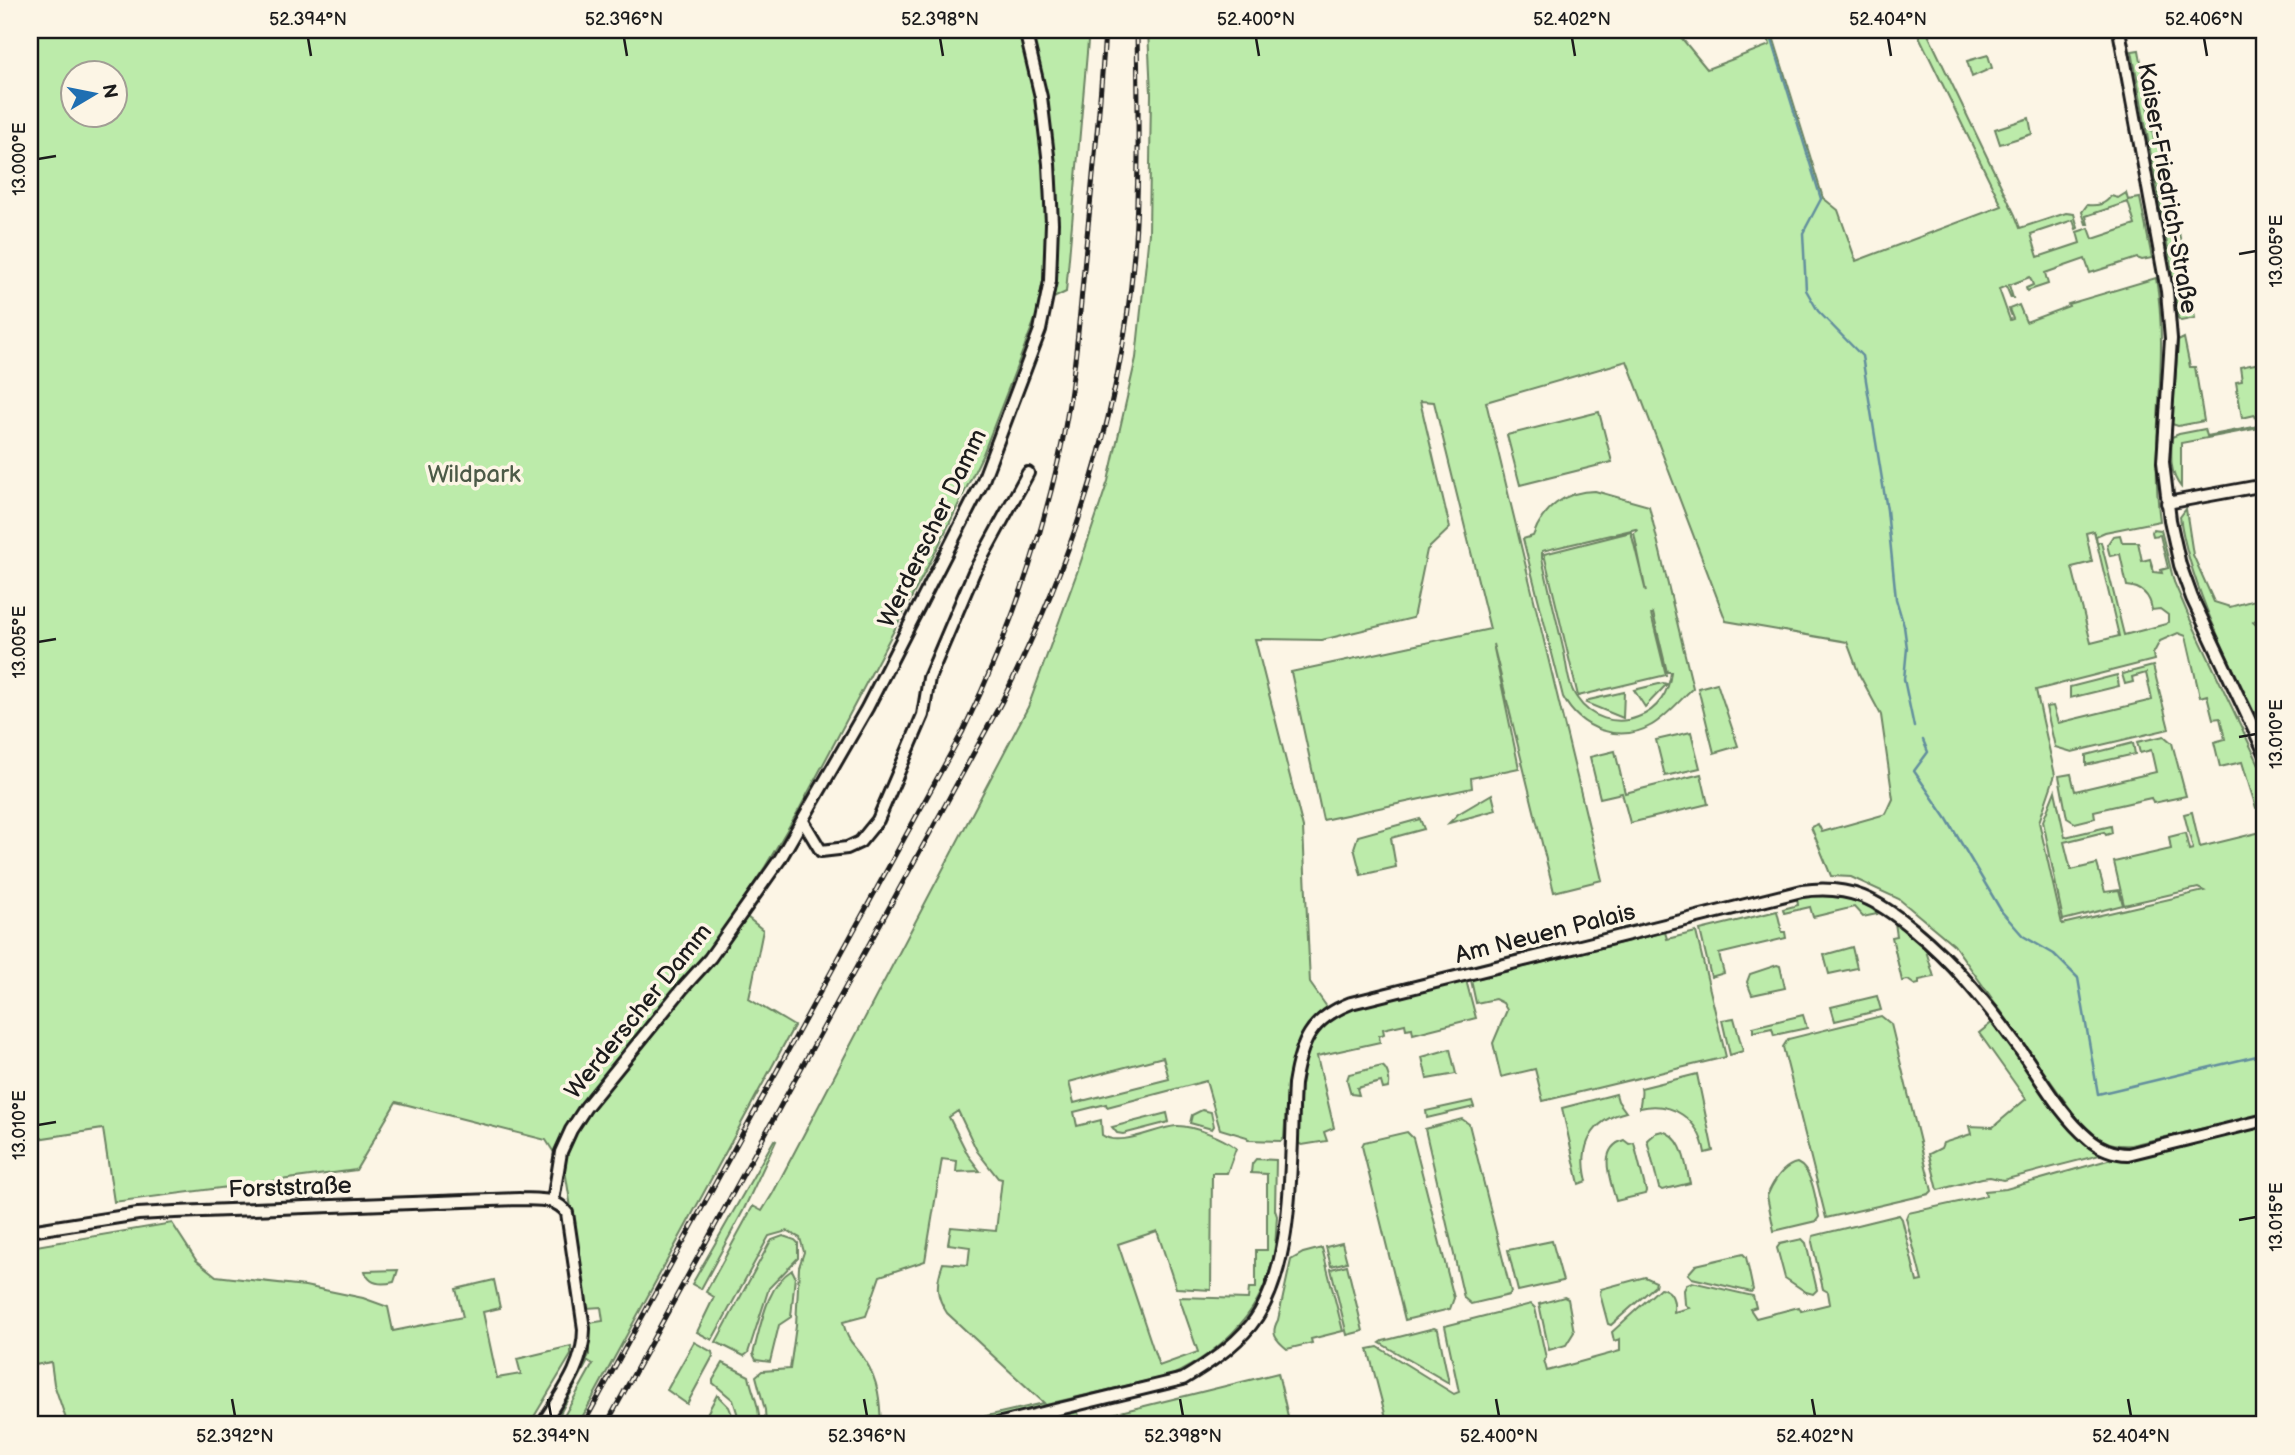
<svg xmlns="http://www.w3.org/2000/svg" width="2295" height="1455" font-family="'Balsamiq Sans',sans-serif">
  <rect width="100%" height="100%" fill="#fcf5e5"/>
  <filter id="ink" filterUnits="userSpaceOnUse"><feTurbulence type="fractalNoise" baseFrequency=".0143" numOctaves="2"/><feDisplacementMap in="SourceGraphic" scale="14" xChannelSelector="R" yChannelSelector="G"/><feConvolveMatrix kernelMatrix="1 2 1 2 8 2 1 2 1" color-interpolation-filters="sRGB"/></filter>
  <g filter="url(#ink)">
    <g fill="#bcebaa" stroke="#6c8463" stroke-width="2" fill-rule="evenodd">
      <path d="M30,30H1089L1066,292L1041,304L983,454L935,553L800,808L765,867L737,909L763,930L749,999L794,1026L578,1425H559L593,1364L588,1361L554,1425H550L589,1355V1323L603,1321L601,1307L587,1308L565,1170L546,1140L396,1102L356,1170L114,1202L103,1129L30,1140ZM74,74H116V116H74Z"/>
      <path d="M1148,30H1675L1707,69L1770,45L1766,30H1771L1823,198L1838,210L1856,261L2002,206L1916,30H1926L2015,215L2020,228L2066,213L2074,214L2078,228L2076,229L2073,220L2031,234L2038,257L2080,243L2077,232L2089,228L2093,239L2135,225L2128,202L2086,216L2088,224H2086L2082,212L2087,205C2097,206 2105,205 2111,196L2118,198L2126,193L2128,200L2140,198L2152,258L2142,260L2137,258L2090,273L2085,259L2045,273L2048,284L2027,291L2026,288L2033,285L2030,277L2009,285L2013,298H2011L2006,286L1999,289L2010,320L2013,319L2009,309L2019,305L2026,322L2069,306L2068,304L2156,278C2170,359 2149,440 2160,521L2105,532L2096,536L2097,542H2101L2124,635L2166,624L2168,622V615L2160,609L2152,610C2150,595 2142,587 2127,586L2120,554L2110,556L2107,545L2113,536L2120,535L2122,542H2138L2142,561L2150,559L2154,572L2162,573L2161,570L2168,568L2160,535L2153,536L2152,532L2153,529L2161,530L2174,582L2190,619L2265,777V815L2263,807L2256,808L2242,762L2220,767L2214,742L2225,739L2220,718L2213,719L2207,695L2200,697L2186,636L2178,633L2160,641L2153,654L2154,660L2036,690L2055,775L2039,822L2062,924L2204,891L2198,888L2124,905L2114,862L2171,849L2169,837L2185,833L2189,850L2193,849L2184,814L2192,812L2200,847L2265,831V1114L2131,1145C2109,1147 2096,1138 2081,1124L1954,945L1899,899L1851,877L1831,876L1811,827L1818,824L1822,832L1886,814L1893,799L1881,715L1859,674L1847,642L1726,621L1627,361L1486,402L1602,880L1554,892L1493,644L1519,768L1471,778L1472,788L1323,820L1291,672L1490,629L1434,402L1420,401L1450,528L1427,550L1413,618L1322,640L1255,639L1303,828L1310,983L1327,1007C1285,1042 1288,1087 1284,1138L1281,1141L1248,1140L1247,1137L1220,1129L1206,1081L1107,1107L1106,1104L1074,1112L1077,1126L1101,1120L1102,1135C1120,1148 1155,1128 1176,1126C1192,1125 1224,1138 1236,1148L1227,1173H1212L1211,1290L1176,1288L1157,1231L1118,1244L1159,1366L1198,1352L1179,1297L1248,1299L1249,1288H1256V1250H1267V1174L1251,1173L1252,1164L1256,1159L1276,1160L1275,1210L1277,1216C1276,1230 1276,1245 1273,1259C1260,1317 1215,1358 1161,1380L1160,1378L1056,1402V1405L974,1425H947L1044,1403L947,1313C935,1295 936,1283 943,1263L968,1265L970,1247L948,1244L951,1227L996,1231L1002,1179L998,1178L977,1151L958,1111L949,1117L968,1155L980,1171L956,1172L957,1161L942,1159L925,1261L880,1276L866,1316L843,1322C849,1346 854,1342 865,1360C879,1382 880,1401 881,1425H766L765,1410L756,1376L762,1371L790,1369L796,1326L799,1267L804,1252L800,1238L787,1231L769,1236L712,1340L697,1332L714,1297L706,1292L753,1206L762,1211L773,1193L1028,707L1079,567L1108,481L1136,358L1149,233L1151,94ZM2094,531L2119,636L2091,643L2072,567L2092,562L2086,533ZM1163,1057L1169,1079L1074,1103L1069,1082Z"/>
      <path d="M2139,50L2154,140L2162,142L2195,318L2181,321L2178,318L2171,266L2132,51Z"/>
      <path d="M1988,55L1992,68L1972,77L1967,61Z"/>
      <path d="M2029,118L2032,134L2000,144L1995,129Z"/>
      <path d="M2184,338L2190,367H2195L2204,421L2178,426L2172,424L2178,341Z"/>
      <path d="M2265,362V427L2181,443V487C2169,473 2171,455 2172,437L2179,434L2205,429L2207,436L2264,425L2263,419H2256L2255,415L2242,418L2236,382L2242,381L2240,367Z"/>
      <path d="M1599,412L1612,462L1520,485L1507,435Z"/>
      <path d="M1595,491L1649,506L1693,688C1680,700 1667,716 1652,725C1619,744 1580,729 1563,697L1523,539L1533,536C1543,508 1565,491 1595,491ZM1636,529L1637,531L1634,533L1646,592L1631,532L1544,554L1578,696L1666,675L1651,614L1653,613L1667,672H1671C1669,692 1658,710 1638,717C1616,726 1590,718 1577,698C1568,686 1567,667 1564,652C1557,621 1549,590 1542,558V551Z"/>
      <path d="M2186,509L2193,555L2214,602L2230,607L2265,597V613L2253,622L2265,633V709L2262,711L2265,717V735C2233,667 2191,591 2180,517Z"/>
      <path d="M2153,666L2169,729L2072,752L2055,747L2046,707L2053,706L2058,723L2152,700L2146,673L2132,677L2133,682L2125,684L2122,674Z"/>
      <path d="M2117,675L2119,686L2070,698V687Z"/>
      <path d="M1663,683L1667,684L1645,707L1634,690Z"/>
      <path d="M1717,683L1738,746L1714,753L1698,688Z"/>
      <path d="M1624,692L1623,718L1586,703L1589,700Z"/>
      <path d="M1691,732L1700,768L1665,776L1656,740Z"/>
      <path d="M2164,736L2172,743L2186,796L2153,803L2151,798L2094,811L2095,818L2075,823L2067,818L2059,776L2071,774L2075,791L2156,772L2151,750L2140,753L2137,742Z"/>
      <path d="M2133,743L2135,754L2086,765V755Z"/>
      <path d="M1615,751L1625,793L1701,774L1708,804L1630,823L1622,793L1600,798L1590,757Z"/>
      <path d="M2055,791L2065,837L2111,826L2112,833L2106,835L2104,832L2064,842L2071,870L2097,864L2105,892L2119,890L2123,905L2063,920L2043,821Z"/>
      <path d="M1492,794L1496,810L1449,823L1458,814Z"/>
      <path d="M1420,819L1424,829L1391,838L1396,867L1361,875L1354,848L1358,836Z"/>
      <path d="M1818,895C1837,895 1866,897 1877,914L1863,917L1854,907L1813,917L1810,907L1784,913L1783,909L1798,905L1797,898Z"/>
      <path d="M1777,911L1782,932H1785L1786,938L1719,954L1724,973L1711,977L1700,930Z"/>
      <path d="M1888,916L1924,944L1934,977L1919,980V984L1915,985L1908,980L1902,981L1892,937L1897,936L1895,923Z"/>
      <path d="M1665,932L1667,939L1696,932L1726,1057L1543,1101L1535,1069L1501,1077L1493,1043L1507,1010L1503,1003L1495,999L1476,1003L1471,980Z"/>
      <path d="M1852,947L1857,968L1829,974L1824,955Z"/>
      <path d="M1777,965L1780,966L1785,988L1752,995L1747,982L1750,974Z"/>
      <path d="M1466,980L1476,1018L1413,1034L1412,1028L1406,1029L1405,1024L1383,1029L1384,1034L1379,1036L1380,1042L1317,1056L1334,1128L1324,1132L1327,1141L1302,1145L1297,1143C1298,1113 1296,1081 1306,1052C1311,1039 1320,1026 1332,1018C1359,999 1431,989 1466,980Z"/>
      <path d="M1877,996L1881,1010L1835,1021L1831,1007Z"/>
      <path d="M1803,1015L1807,1028L1774,1035L1772,1028L1753,1032V1027Z"/>
      <path d="M1881,1016L1891,1024L1932,1191L1929,1194L1826,1218L1783,1047L1788,1039Z"/>
      <path d="M1734,1018L1743,1051L1730,1055L1722,1020Z"/>
      <path d="M1994,1021C2021,1059 2061,1133 2100,1155L2003,1180L1990,1177L1982,1178L1938,1190L1929,1154L1941,1148L1943,1143L1971,1134L1969,1126L1993,1127L2026,1099L1979,1033Z"/>
      <path d="M1450,1049L1456,1074L1427,1079L1422,1057Z"/>
      <path d="M1382,1066C1388,1069 1391,1082 1388,1088L1383,1089L1381,1082L1357,1088L1359,1095L1351,1094L1347,1080L1349,1074Z"/>
      <path d="M1697,1074L1713,1151L1705,1153C1699,1118 1672,1101 1640,1108C1639,1102 1643,1096 1641,1088Z"/>
      <path d="M1616,1094L1618,1101L1626,1112C1592,1120 1578,1146 1587,1181L1579,1184L1562,1108Z"/>
      <path d="M1472,1101L1474,1107L1427,1118L1426,1111Z"/>
      <path d="M1202,1110L1211,1112L1214,1126L1212,1129L1190,1123L1192,1115Z"/>
      <path d="M1167,1113L1169,1122L1123,1134L1117,1133L1112,1127Z"/>
      <path d="M1462,1119L1469,1124L1511,1292L1509,1295L1471,1304L1464,1298L1425,1129Z"/>
      <path d="M2265,1126V1425H1388L1368,1349L1378,1347L1454,1394L1459,1392L1445,1326L1531,1304L1535,1308L1546,1358L1544,1360L1547,1371L1620,1351V1339L1614,1341L1612,1332L1660,1288C1673,1290 1675,1301 1674,1312L1689,1308L1685,1304L1684,1290L1687,1284L1692,1282L1753,1296L1756,1307L1750,1309L1756,1318L1799,1307L1801,1311L1830,1304L1828,1292L1823,1289L1812,1242L1813,1236L1899,1215L1902,1219L1917,1282L1922,1281L1906,1218L1908,1213L1986,1196L1985,1191L2006,1189L2115,1158H2129Z"/>
      <path d="M1662,1131C1684,1137 1685,1164 1690,1183L1662,1190L1659,1188L1647,1140L1655,1133Z"/>
      <path d="M1407,1132L1413,1138L1454,1298L1450,1309L1405,1320L1362,1146L1364,1142Z"/>
      <path d="M774,1140L776,1141L743,1211L701,1289L692,1284Z"/>
      <path d="M1624,1140L1629,1144L1634,1143L1646,1191L1645,1194L1616,1201C1611,1181 1596,1149 1624,1140Z"/>
      <path d="M1797,1163C1813,1170 1816,1201 1819,1217L1816,1221L1774,1231L1767,1196C1773,1182 1782,1166 1797,1163Z"/>
      <path d="M172,1223L196,1260L216,1276L305,1286L363,1298L388,1307L393,1331L463,1317L456,1289L494,1280L500,1308L483,1312L497,1378L521,1374L517,1359L571,1346V1355L529,1425H68L54,1384L51,1362L30,1366V1247Z"/>
      <path d="M783,1236L795,1240L798,1243V1258L769,1288L748,1353L744,1356L716,1342L769,1244L772,1240Z"/>
      <path d="M1802,1239L1806,1243L1817,1290L1813,1294L1806,1292L1785,1278L1777,1248L1780,1244Z"/>
      <path d="M1552,1241L1563,1281L1518,1291L1508,1250Z"/>
      <path d="M1342,1243L1347,1262L1331,1266L1326,1247Z"/>
      <path d="M1322,1248L1343,1331L1311,1339L1312,1343L1287,1349C1276,1340 1270,1334 1278,1320L1291,1260L1303,1253Z"/>
      <path d="M1743,1254L1746,1257L1753,1290L1751,1292L1692,1278L1688,1274L1696,1265Z"/>
      <path d="M1347,1265L1363,1331L1347,1335L1331,1269Z"/>
      <path d="M398,1270L394,1282C382,1285 369,1285 365,1271Z"/>
      <path d="M792,1270L795,1276L791,1317L779,1325L770,1362L756,1360L753,1354C761,1326 766,1286 792,1270Z"/>
      <path d="M1645,1277L1656,1282L1655,1286L1611,1325L1608,1324L1600,1294L1601,1289Z"/>
      <path d="M1564,1297L1568,1299L1574,1332L1566,1345L1549,1350L1539,1304Z"/>
      <path d="M1434,1328L1438,1330L1449,1383L1380,1343L1383,1341Z"/>
      <path d="M694,1342L712,1352L713,1356L687,1404L667,1390Z"/>
      <path d="M723,1363L749,1376C752,1393 761,1408 759,1425H741L733,1400L713,1383V1380Z"/>
      <path d="M1278,1373L1290,1425H1023L1078,1412L1080,1422Z"/>
      <path d="M717,1395L729,1407L736,1425H701Z"/>
    </g>
    <g fill="none" stroke-linecap="round" stroke-linejoin="round">
      <g stroke="#638f9d" stroke-width="2.5">
        <path d="M1769,30L1821,199L1803,233L1806,290L1818,311L1862,356L1887,510L1896,599L1904,626L1907,648L1904,679L1914,727"/>
        <path d="M1923,740L1928,752L1914,771L1947,819L2002,912L2023,936L2054,954L2078,978L2098,1094L2265,1054"/>
      </g>
      <defs>
        <g id="minor">
          <path d="M2119,30L2167,291L2171,339L2163,462L2170,520L2180,565L2192,598L2265,753"/>
          <path d="M2167,503L2265,485"/>
          <path d="M803,821L821,851L847,848L860,842L878,820L923,715L929,678L974,572L1028,473"/>
          <path d="M553,1201L561,1152L571,1130L586,1107L682,989L710,958L780,859L867,708L982,483L1040,330L1050,281L1052,223L1049,164L1041,97L1025,30"/>
          <path d="M30,1231L138,1214L175,1212L519,1199C537,1200 556,1197 567,1213L584,1329C584,1366 561,1394 542,1425"/>
          <path d="M993,1425L1183,1379C1208,1364 1232,1348 1251,1325C1296,1269 1290,1155 1294,1084C1301,1042 1310,1019 1351,1003L1802,891C1850,884 1878,900 1914,930C1953,962 1984,1000 2014,1041C2038,1073 2058,1113 2089,1139C2099,1148 2114,1154 2128,1154L2265,1120"/>
        </g>
      </defs>
      <use href="#minor" stroke="#1c1c1c" stroke-width="16"/>
      <use href="#minor" stroke="#fcf5e5" stroke-width="10"/>
      <defs>
        <g id="rail">
          <path d="M583,1425L963,731C1004,646 1037,554 1058,462C1075,387 1080,311 1087,236C1094,167 1101,99 1105,30"/>
          <path d="M606,1425L1001,703C1073,561 1122,412 1134,253C1140,179 1138,104 1137,30"/>
        </g>
      </defs>
      <use href="#rail" stroke="#1c1c1c" stroke-width="5"/>
      <use href="#rail" stroke="#fcf5e5" stroke-width="2.5" stroke-dasharray="8" stroke-linecap="butt"/>
    </g>
  </g>
  <path fill="none" stroke="#1c1c1c" stroke-width="2.5" d="M308,38L311,56M624,38L627,56M940,38L943,56M1256,38L1259,56M1572,38L1575,56M1888,38L1891,56M2204,38L2207,56M38,159L56,156M2239,254L2256,251M38,642L56,639M2239,737L2256,734M38,1125L56,1122M2239,1220L2256,1217M232,1399L235,1416M548,1399L551,1416M864,1399L867,1416M1180,1399L1183,1416M1496,1399L1499,1416M1812,1399L1815,1416M2128,1399L2131,1416"/>
  <g text-anchor="middle" stroke-width="7" stroke-linejoin="round" paint-order="stroke">
    <g font-size="24" fill="#1c1c1c" stroke="#fcf5e5">
      <text transform="translate(2168 188) rotate(80)" y="8">Kaiser-Friedrich-Straße</text>
      <text transform="translate(932 528) rotate(-64)" y="8">Werderscher Damm</text>
      <text transform="translate(1545 933) rotate(-14)" y="8">Am Neuen Palais</text>
      <text transform="translate(638 1011) rotate(-51)" y="8">Werderscher Damm</text>
      <text transform="translate(290 1187) rotate(-2)" y="8">Forststraße</text>
    </g>
    <g font-size="24" fill="#4c5a47" stroke="#fcf5e5">
      <text x="474" y="482">Wildpark</text>
    </g>
  </g>
  <rect width="2295" height="1455" fill="none" stroke="#fcf5e5" stroke-width="77"/>
  <g transform="translate(94 94) rotate(80)"><circle r="33" fill="#fcf5e5" stroke="#a29e95" stroke-width="2"/>
  <path d="M0-5L12 26L0 18L-12 26Z" fill="#1f6fb2"/>
  <text y="-10" font-size="19" font-weight="bold" text-anchor="middle" fill="#1c1c1c">N</text>
  </g>
  <rect x="38" y="38" width="2218" height="1378" fill="none" stroke="#1c1c1c" stroke-width="2.5"/>
  <g font-size="18" text-anchor="middle" fill="#1c1c1c">
    <text x="308" y="25">52.394°N</text>
    <text x="624" y="25">52.396°N</text>
    <text x="940" y="25">52.398°N</text>
    <text x="1256" y="25">52.400°N</text>
    <text x="1572" y="25">52.402°N</text>
    <text x="1888" y="25">52.404°N</text>
    <text x="2204" y="25">52.406°N</text>
    <text transform="translate(19 159) rotate(-90)" y="6">13.000°E</text>
    <text transform="translate(2276 251) rotate(-90)" y="6">13.005°E</text>
    <text transform="translate(19 642) rotate(-90)" y="6">13.005°E</text>
    <text transform="translate(2276 734) rotate(-90)" y="6">13.010°E</text>
    <text transform="translate(19 1125) rotate(-90)" y="6">13.010°E</text>
    <text transform="translate(2276 1217) rotate(-90)" y="6">13.015°E</text>
    <text x="235" y="1442">52.392°N</text>
    <text x="551" y="1442">52.394°N</text>
    <text x="867" y="1442">52.396°N</text>
    <text x="1183" y="1442">52.398°N</text>
    <text x="1499" y="1442">52.400°N</text>
    <text x="1815" y="1442">52.402°N</text>
    <text x="2131" y="1442">52.404°N</text>
  </g>
</svg>
